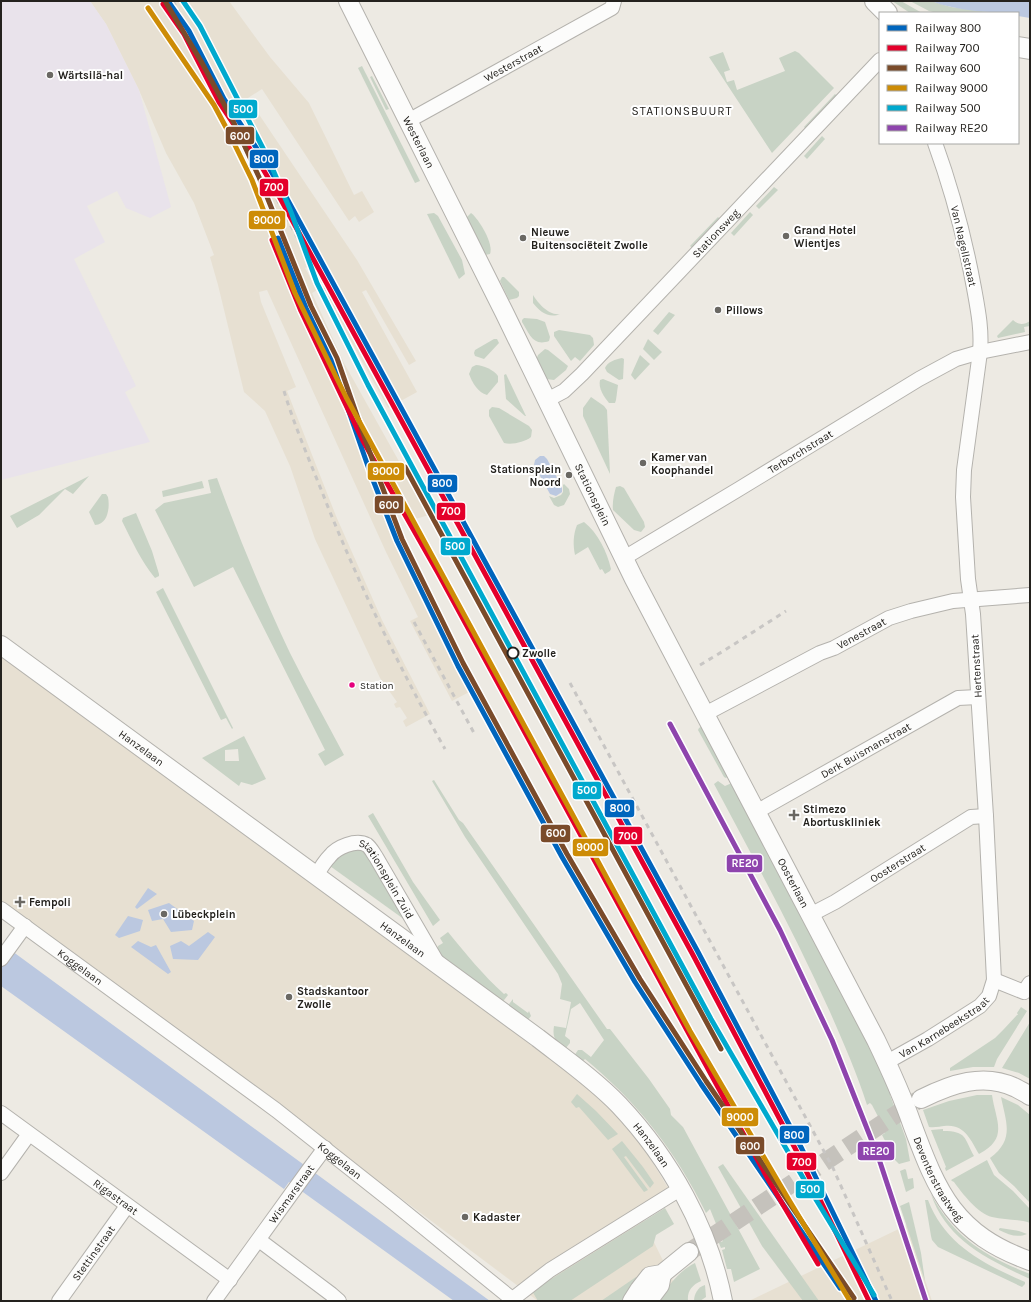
<svg xmlns="http://www.w3.org/2000/svg" width="1031" height="1302" font-family="Karla,sans-serif">
  <rect width="100%" height="100%" fill="#edeae3"/>
  <g fill="#e7e0d2">
    <path d="M90,1H229L270,57L309,103L354,195L362,191L374,212L359,222L355,216L349,221L262,89L248,98L357,260L416,361L409,365L366,290L362,292L417,392L388,408L309,266L305,268L317,290L312,293L344,363L429,515L412,520L393,489L383,493L405,547L425,590L442,627L475,689L452,701L410,621L418,617L386,552L267,290L259,292L261,302L296,387L287,391L336,516L382,620L430,714L406,727L403,721L407,718L400,707L396,708L394,704L397,702L380,678L315,539L290,466L265,411L244,392L218,285L210,257L214,255L194,203L166,153L139,90L106,24Z"/>
    <path d="M1,654L571,1072L609,1106L641,1143L671,1193L640,1214L683,1301H538L202,1049L1,903Z"/>
    <path d="M907,1225L932,1301H749Z"/>
  </g>
  <path fill="#e9e3eb" d="M1,1H90L106,24L139,90L171,207L150,218L126,208L117,191L87,206L105,242L74,259L136,386L125,392L150,442L1,480Z"/>
  <g fill="#c8d3c5" fill-rule="evenodd">
    <path d="M892,1H901L922,13H910Z"/>
    <path d="M910,1H931L951,7L996,13H937L929,11Z"/>
    <path d="M795,51L799,53L834,88L772,153L709,57L723,52L730,70L724,72L727,82L734,80L737,90L785,71L779,58Z"/>
    <path d="M362,66L420,181L415,183L358,68Z"/>
    <path d="M372,76L389,109L386,110L370,77Z"/>
    <path d="M835,94L838,97L807,130L804,127Z"/>
    <path d="M822,136L825,139L807,159L804,156Z"/>
    <path d="M774,187L778,190L759,209L756,206Z"/>
    <path d="M750,212L753,215L734,236L731,233Z"/>
    <path d="M434,213L438,216L462,260L465,274L459,279L427,214Z"/>
    <path d="M471,213C479,219 494,244 490,254L485,255L466,218Z"/>
    <path d="M718,217L721,220L694,249L690,246Z"/>
    <path d="M502,277H504L519,292V296L517,298L509,300L500,281Z"/>
    <path d="M533,295C538,303 549,316 560,314C549,319 539,311 533,303Z"/>
    <path d="M669,312L675,315L658,335L653,331Z"/>
    <path d="M524,318L537,319L545,322L550,337L549,341C533,347 529,333 522,322V320Z"/>
    <path d="M1013,320C1018,325 1024,325 1030,321V326L1024,327L1025,332L998,338L997,336Z"/>
    <path d="M559,330L590,335L593,338L594,345L580,361L575,357L571,361L554,336V332Z"/>
    <path d="M494,339H497L499,343L484,359L475,356L474,353L475,350Z"/>
    <path d="M648,339L662,352L654,360L643,349Z"/>
    <path d="M545,349L548,350L568,366L566,370L554,380L546,379L536,360L538,355Z"/>
    <path d="M640,355L650,364L635,380L631,375Z"/>
    <path d="M622,358L624,359L623,379L619,380L607,372L605,368C607,362 616,359 622,358Z"/>
    <path d="M476,365C483,365 494,370 498,376V382L487,395C478,393 472,382 469,374L472,367Z"/>
    <path d="M506,374L526,416H525L506,399L504,375Z"/>
    <path d="M603,379L618,385L616,400L615,403H609C604,397 598,388 600,380Z"/>
    <path d="M591,397L604,406L607,410L610,474L583,416V408Z"/>
    <path d="M492,407L499,408L529,426L532,430L531,437C525,442 512,445 504,443L489,416V410Z"/>
    <path d="M89,476L73,494L65,489L39,515L17,528L10,516Z"/>
    <path d="M217,478C239,538 263,596 290,653C307,687 326,721 344,755L325,766L318,754L325,750L233,567L194,587L155,510L164,503L211,493L208,480Z"/>
    <path d="M202,481L204,488L163,497L162,491Z"/>
    <path d="M564,484L569,489L570,494L564,505L558,507L554,505L549,496L554,498L561,495L563,492V485Z"/>
    <path d="M620,486L624,488L644,522L645,527L641,532L634,530L613,510C612,503 614,494 616,487Z"/>
    <path d="M102,494H106L108,497C110,508 108,524 95,525L89,512Z"/>
    <path d="M136,513L152,551L159,574V576L155,578C141,561 132,541 122,521L123,518Z"/>
    <path d="M584,522C598,533 607,552 611,569L610,571L605,574L602,569L600,570L588,547L575,555C573,545 573,535 577,525Z"/>
    <path d="M163,588L233,728L232,729L226,718L221,720L156,592Z"/>
    <path d="M704,725L730,775L726,778L724,777L698,730L699,728Z"/>
    <path d="M244,736L266,779L252,785L241,782L239,786L202,758ZM238,749L239,761H225V750Z"/>
    <path d="M434,780L459,820L463,823L607,1029H610L649,1079L670,1109L671,1115L683,1127L760,1269L734,1282L731,1269H727L722,1250L725,1249V1247L721,1248L718,1241L721,1242L723,1241L710,1209L706,1213C675,1150 638,1103 585,1059L582,1062L574,1056L578,1050H582L591,1057L604,1040L580,1003L571,1009L565,1036L570,1040V1043L565,1049C556,1040 552,1039 554,1026L566,1028L571,1002L560,999L562,984L558,974L465,837L432,781Z"/>
    <path d="M718,781L725,786L734,782L891,1088L890,1095L906,1139L910,1161L899,1164L895,1160L882,1135L885,1133V1130L872,1105L870,1103L867,1105C857,1073 843,1042 830,1012C795,934 754,859 714,784Z"/>
    <path d="M373,813L413,882L440,920L433,926L368,816Z"/>
    <path d="M352,849H362L412,925L330,866L333,860Z"/>
    <path d="M448,932C466,954 483,975 504,994L506,993L508,995L501,1004L436,953L438,946L443,943L440,938Z"/>
    <path d="M513,999V1002L528,1013L529,1011L531,1016L527,1021L506,1008Z"/>
    <path d="M1021,1007L1027,1011L997,1059L994,1067H973L950,1071V1068L995,1038L1004,1029L1017,1015H1018L1017,1013Z"/>
    <path d="M1030,1022V1079L1019,1073L1002,1068Z"/>
    <path d="M577,1094L596,1111L618,1134L608,1140L579,1107L576,1108L571,1102Z"/>
    <path d="M977,1095H992C996,1122 1009,1138 979,1154C971,1140 964,1123 944,1126C941,1126 935,1128 929,1127L923,1110L949,1101Z"/>
    <path d="M1001,1097L1018,1105L1030,1115V1203L1014,1186L999,1173L990,1158C1015,1140 1006,1122 1001,1097Z"/>
    <path d="M943,1129V1131C967,1131 964,1138 974,1156L946,1171L945,1168L946,1167L931,1130Z"/>
    <path d="M622,1141L643,1167L654,1183L650,1188L626,1156L624,1157L648,1190L644,1192L612,1149Z"/>
    <path d="M987,1160L994,1175L1013,1191L1030,1209V1223C1018,1219 1005,1220 992,1217C978,1214 962,1193 954,1182L952,1181L951,1180Z"/>
    <path d="M723,1164L819,1301H803L762,1246L718,1167Z"/>
    <path d="M905,1169L906,1170L908,1179L913,1178L914,1188L906,1192L900,1171Z"/>
    <path d="M931,1194C954,1238 985,1256 1030,1274V1279C989,1260 946,1240 931,1194Z"/>
    <path d="M925,1200H928C945,1245 984,1264 1025,1282V1284L1022,1287L938,1247L932,1240L931,1236Z"/>
    <path d="M909,1202L921,1253L925,1281L900,1206Z"/>
    <path d="M665,1208L674,1224L656,1235L653,1246L570,1301H538L532,1291Z"/>
    <path d="M1000,1228L1019,1231L1027,1234C1018,1238 1009,1235 999,1230V1229Z"/>
    <path d="M695,1263L701,1281C692,1285 687,1291 688,1301H658C667,1287 680,1270 695,1263Z"/>
    <path d="M636,1277L638,1279L624,1301H601Z"/>
    <path d="M705,1285L706,1297L700,1301H694C694,1294 698,1287 705,1285Z"/>
  </g>
  <g fill="#bbc8e0">
    <path d="M931,1H1030V18L1018,16V13C991,13 957,11 931,1Z"/>
    <path d="M540,456H544L547,459L562,487V492L556,496L550,494L534,465L535,460Z"/>
    <path d="M148,888L157,894L137,909L135,907Z"/>
    <path d="M169,903L194,921L192,930L171,932L163,919L152,921L148,910Z"/>
    <path d="M128,916L143,920L140,931L119,938L115,935Z"/>
    <path d="M208,932L215,937L198,960L173,959L170,946L181,941L189,946Z"/>
    <path d="M138,941L151,947L156,945L171,972L168,974L131,947Z"/>
    <path d="M1,943L490,1301H454L289,1182L284,1189L1,986Z"/>
  </g>
  <g fill="none" stroke-linecap="round" stroke-linejoin="round">
    <path stroke="#c5c2bc" stroke-width="18" stroke-dasharray="18 9" stroke-linecap="butt" d="M689,1252L918,1100"/>
    <defs>
      <g id="minor">
        <path id="s1" d="M408,121L612,8L614,1"/>
        <path id="s2" d="M547,400L564,391L582,374L880,60"/>
        <path id="s3" d="M624,558L739,489L919,379L956,359L980,352L1030,342"/>
        <path id="s4" d="M705,714L820,653L834,648L889,618L911,611L953,601L1030,595"/>
        <path id="s5" d="M756,812L958,698L978,697"/>
        <path id="s6" d="M316,876C320,869 324,862 330,856C337,847 356,839 367,845C371,848 373,853 376,857L437,962"/>
        <path id="s7" d="M1,909L276,1110L395,1204L512,1299"/>
        <path id="s8" d="M810,915L835,902L971,817L986,816"/>
        <path d="M1,959L25,926"/>
        <path d="M994,980L1024,992L1030,983"/>
        <path id="s9" d="M887,1062L928,1039L980,1006L989,996L994,980L986,816L973,614L968,579L963,497L964,470L980,352C982,330 978,310 974,288C965,239 952,190 935,143"/>
        <path id="s10" d="M1,1113L230,1280"/>
        <path d="M1,1173L29,1134"/>
        <path d="M259,1240L331,1294L339,1301"/>
        <path id="s11" d="M59,1301L127,1206"/>
        <path id="s12" d="M214,1301L310,1168L325,1148"/>
        <path d="M510,1301L550,1270L680,1189"/>
      </g>
      <g id="tertiary">
        <path id="s13" d="M348,1L504,312L634,579L876,1040C889,1067 902,1095 912,1124C938,1194 955,1234 1030,1261"/>
        <path id="s14" d="M1,645L538,1038C565,1059 595,1080 619,1105C670,1159 709,1229 723,1301"/>
        <path d="M921,1099C951,1084 984,1072 1016,1088C1021,1091 1026,1093 1030,1096"/>
        <path d="M632,1301L639,1290L650,1276L662,1274L689,1252"/>
        <path d="M648,1301L660,1285L662,1274"/>
      </g>
      <g id="secondary">
        <path d="M875,1L887,13"/>
        <path d="M1018,47L1030,49"/>
      </g>
    </defs>
    <use href="#minor" stroke="#b4b2ad" stroke-width="16"/>
    <use href="#tertiary" stroke="#b4b2ad" stroke-width="20"/>
    <use href="#secondary" stroke="#b4b2ad" stroke-width="22"/>
    <use href="#minor" stroke="#fcfcfb" stroke-width="14"/>
    <use href="#tertiary" stroke="#fcfcfb" stroke-width="18"/>
    <use href="#secondary" stroke="#fcfcfb" stroke-width="20"/>
    <g stroke="#c8c6c4" stroke-width="3" stroke-dasharray="5 5" stroke-linecap="butt">
      <path d="M173,1L189,31"/>
      <path d="M244,137L292,228L419,455"/>
      <path d="M284,391C295,428 312,466 326,502C360,587 400,669 445,749"/>
      <path d="M414,622L474,733"/>
      <path d="M700,665L725,650L786,611"/>
      <path d="M570,683L833,1168L892,1301"/>
      <path d="M913,1262L926,1301"/>
    </g>
    <defs>
      <g id="rail-1">
        <path d="M168,1L189,31L224,99L265,161L285,195L698,952L802,1149L876,1301"/>
        <path d="M278,238L306,308L331,360L371,475L397,541L458,666L562,857L635,982L701,1084L840,1288"/>
      </g>
      <g id="rail-2">
        <path d="M163,4L184,34L219,102L260,164L280,198L693,955L797,1152L869,1301"/>
        <path d="M272,240L301,311L363,441L438,573L769,1181L818,1264"/>
      </g>
      <g id="rail-3">
        <path d="M165,1L201,61L233,121L259,177L311,306L337,358L377,473L402,539L463,663L567,854L640,979L706,1081L854,1298"/>
        <path d="M405,467L721,1049"/>
      </g>
      <path id="rail-4" d="M148,8L214,105L229,133L252,180L295,293L346,397L690,1031L789,1200L850,1301"/>
      <path id="rail-5" d="M183,1L200,26L268,158L291,212L317,283L368,385L711,1019L809,1188L874,1295"/>
      <path id="rail-6" d="M670,724L780,930L832,1040L879,1159L926,1301"/>
    </defs>
    <use href="#rail-1" stroke="#fff" stroke-width="8"/>
    <use href="#rail-2" stroke="#fff" stroke-width="8"/>
    <use href="#rail-3" stroke="#fff" stroke-width="8"/>
    <use href="#rail-4" stroke="#fff" stroke-width="8"/>
    <use href="#rail-5" stroke="#fff" stroke-width="8"/>
    <use href="#rail-6" stroke="#fff" stroke-width="8"/>
    <use href="#rail-1" stroke="#0065bd" stroke-width="5"/>
    <use href="#rail-2" stroke="#e4002b" stroke-width="5"/>
    <use href="#rail-3" stroke="#7a4b2a" stroke-width="5"/>
    <use href="#rail-4" stroke="#cd8c06" stroke-width="5"/>
    <use href="#rail-5" stroke="#00a9ce" stroke-width="5"/>
    <use href="#rail-6" stroke="#8e44ad" stroke-width="5"/>
  </g>
  <g fill="#6a6863" stroke="#fff" stroke-width="1.5">
    <circle cx="50" cy="75" r="4"/>
    <circle cx="786" cy="236" r="4"/>
    <circle cx="523" cy="238" r="4"/>
    <circle cx="718" cy="310" r="4"/>
    <circle cx="643" cy="463" r="4"/>
    <circle cx="569" cy="475" r="4"/>
    <path d="M792 809h4v4h4v4h-4v4h-4v-4h-4v-4h4z"/>
    <path d="M18 896h4v4h4v4h-4v4h-4v-4h-4v-4h4z"/>
    <circle cx="164" cy="914" r="4"/>
    <circle cx="289" cy="997" r="4"/>
    <circle cx="465" cy="1217" r="4"/>
  </g>
  <circle fill="#fff" stroke="#24221e" stroke-width="2" cx="513" cy="653" r="5.5"/>
  <circle fill="#e5007d" stroke="#fff" stroke-width="1.5" cx="352" cy="685" r="3.5"/>
  <g text-anchor="middle" stroke-width="4" stroke-linejoin="round" paint-order="stroke">
    <g font-size="10" fill="#24221e" stroke="#fff" text-anchor="start">
      <text x="360" y="689">Station</text>
    </g>
    <g font-size="11" fill="#24221e" stroke="#fff">
      <text dy="4" stroke="none"><textPath href="#s1" startOffset="120">Westerstraat</textPath></text>
      <text dy="4" stroke="none"><textPath href="#s13" startOffset="158">Westerlaan</textPath></text>
      <text dy="4" stroke="none"><textPath href="#s2" startOffset="238">Stationsweg</textPath></text>
      <text transform="translate(964 246) rotate(77)" y="4">Van Nagellstraat</text>
      <text dy="4" stroke="none"><textPath href="#s3" startOffset="206">Terborchstraat</textPath></text>
      <text dy="4" stroke="none"><textPath href="#s13" startOffset="551">Stationsplein</textPath></text>
      <text dy="4" stroke="none"><textPath href="#s4" startOffset="176">Venestraat</textPath></text>
      <text transform="translate(976 666) rotate(-93)" y="4">Hertenstraat</text>
      <text dy="4" stroke="none"><textPath href="#s14" startOffset="174">Hanzelaan</textPath></text>
      <text dy="4" stroke="none"><textPath href="#s5" startOffset="126">Derk Buismanstraat</textPath></text>
      <text dy="4" stroke="none"><textPath href="#s8" startOffset="102">Oosterstraat</textPath></text>
      <text dy="4" stroke="none"><textPath href="#s6" startOffset="104">Stationsplein Zuid</textPath></text>
      <text dy="4" stroke="none"><textPath href="#s13" startOffset="988">Oosterlaan</textPath></text>
      <text dy="4" stroke="none"><textPath href="#s14" startOffset="498">Hanzelaan</textPath></text>
      <text dy="4" stroke="none"><textPath href="#s7" startOffset="98">Koggelaan</textPath></text>
      <text dy="4" stroke="none"><textPath href="#s9" startOffset="67">Van Karnebeekstraat</textPath></text>
      <text dy="4" stroke="none"><textPath href="#s14" startOffset="822">Hanzelaan</textPath></text>
      <text dy="4" stroke="none"><textPath href="#s7" startOffset="422">Koggelaan</textPath></text>
      <text dy="4" stroke="none"><textPath href="#s13" startOffset="1318">Deventerstraatweg</textPath></text>
      <text dy="4" stroke="none"><textPath href="#s12" startOffset="132">Wismarstraat</textPath></text>
      <text dy="4" stroke="none"><textPath href="#s10" startOffset="142">Rigastraat</textPath></text>
      <text dy="4" stroke="none"><textPath href="#s11" startOffset="59">Stettinstraat</textPath></text>
    </g>
    <g font-size="11" font-weight="bold" fill="#24221e" stroke="#fff" text-anchor="start">
      <text x="58" y="79">Wärtsilä-hal</text>
      <text x="794" y="234">Grand Hotel<tspan x="794" dy="13">Wientjes</tspan></text>
      <text x="531" y="236">Nieuwe<tspan x="531" dy="13">Buitensociëteit Zwolle</tspan></text>
      <text x="726" y="314">Pillows</text>
      <text x="651" y="461">Kamer van<tspan x="651" dy="13">Koophandel</tspan></text>
      <text x="561" y="473" text-anchor="end">Stationsplein<tspan x="561" dy="13">Noord</tspan></text>
      <text x="803" y="813">Stimezo<tspan x="803" dy="13">Abortuskliniek</tspan></text>
      <text x="29" y="906">Fempoli</text>
      <text x="172" y="918">Lübeckplein</text>
      <text x="297" y="995">Stadskantoor<tspan x="297" dy="13">Zwolle</tspan></text>
      <text x="473" y="1221">Kadaster</text>
    </g>
    <g font-size="11" font-weight="bold" fill="#24221e" stroke="#fff" text-anchor="start">
      <text x="522" y="657">Zwolle</text>
    </g>
    <g font-size="12" letter-spacing="1" fill="#24221e" stroke="#fff">
      <text x="682" y="115">STATIONSBUURT</text>
    </g>
  </g>
  <g stroke="#fff" stroke-width="1.5">
    <rect x="228" y="99" width="30" height="20" rx="4" fill="#00a9ce"/>
    <rect x="225" y="126" width="30" height="19" rx="4" fill="#7a4b2a"/>
    <rect x="249" y="149" width="30" height="20" rx="4" fill="#0065bd"/>
    <rect x="259" y="178" width="30" height="19" rx="4" fill="#e4002b"/>
    <rect x="248" y="210" width="38" height="20" rx="4" fill="#cd8c06"/>
    <rect x="367" y="462" width="38" height="19" rx="4" fill="#cd8c06"/>
    <rect x="427" y="474" width="31" height="19" rx="4" fill="#0065bd"/>
    <rect x="374" y="495" width="30" height="19" rx="4" fill="#7a4b2a"/>
    <rect x="436" y="502" width="30" height="19" rx="4" fill="#e4002b"/>
    <rect x="440" y="537" width="31" height="19" rx="4" fill="#00a9ce"/>
    <rect x="572" y="781" width="30" height="19" rx="4" fill="#00a9ce"/>
    <rect x="604" y="799" width="31" height="19" rx="4" fill="#0065bd"/>
    <rect x="540" y="824" width="31" height="19" rx="4" fill="#7a4b2a"/>
    <rect x="613" y="826" width="30" height="19" rx="4" fill="#e4002b"/>
    <rect x="572" y="838" width="37" height="19" rx="4" fill="#cd8c06"/>
    <rect x="726" y="854" width="37" height="19" rx="4" fill="#8e44ad"/>
    <rect x="721" y="1107" width="38" height="20" rx="4" fill="#cd8c06"/>
    <rect x="779" y="1125" width="31" height="19" rx="4" fill="#0065bd"/>
    <rect x="735" y="1136" width="30" height="19" rx="4" fill="#7a4b2a"/>
    <rect x="857" y="1141" width="38" height="20" rx="4" fill="#8e44ad"/>
    <rect x="786" y="1152" width="31" height="19" rx="4" fill="#e4002b"/>
    <rect x="795" y="1180" width="30" height="19" rx="4" fill="#00a9ce"/>
  </g>
  <g font-size="11" text-anchor="middle" font-weight="bold" fill="#fff">
    <text x="243" y="113">500</text>
    <text x="240" y="140">600</text>
    <text x="264" y="163">800</text>
    <text x="274" y="191">700</text>
    <text x="267" y="224">9000</text>
    <text x="386" y="475">9000</text>
    <text x="442" y="487">800</text>
    <text x="389" y="509">600</text>
    <text x="451" y="515">700</text>
    <text x="455" y="550">500</text>
    <text x="587" y="794">500</text>
    <text x="620" y="812">800</text>
    <text x="556" y="837">600</text>
    <text x="628" y="840">700</text>
    <text x="590" y="851">9000</text>
    <text x="745" y="867">RE20</text>
    <text x="740" y="1121">9000</text>
    <text x="794" y="1139">800</text>
    <text x="750" y="1150">600</text>
    <text x="876" y="1155">RE20</text>
    <text x="802" y="1166">700</text>
    <text x="810" y="1193">500</text>
  </g>
  <rect width="1031" height="1302" fill="none" stroke="#24221e" stroke-width="4"/>
  <rect x="879" y="12" width="140" height="132" fill="#ffffff" stroke="#a7a7a5"/>
  <rect x="887" y="25" width="20" height="6" fill="#0065bd" stroke="#a7a7a5"/>
  <text x="915" y="32" font-size="12" fill="#24221e">Railway 800</text>
  <rect x="887" y="45" width="20" height="6" fill="#e4002b" stroke="#a7a7a5"/>
  <text x="915" y="52" font-size="12" fill="#24221e">Railway 700</text>
  <rect x="887" y="65" width="20" height="6" fill="#7a4b2a" stroke="#a7a7a5"/>
  <text x="915" y="72" font-size="12" fill="#24221e">Railway 600</text>
  <rect x="887" y="85" width="20" height="6" fill="#cd8c06" stroke="#a7a7a5"/>
  <text x="915" y="92" font-size="12" fill="#24221e">Railway 9000</text>
  <rect x="887" y="105" width="20" height="6" fill="#00a9ce" stroke="#a7a7a5"/>
  <text x="915" y="112" font-size="12" fill="#24221e">Railway 500</text>
  <rect x="887" y="125" width="20" height="6" fill="#8e44ad" stroke="#a7a7a5"/>
  <text x="915" y="132" font-size="12" fill="#24221e">Railway RE20</text>
</svg>
